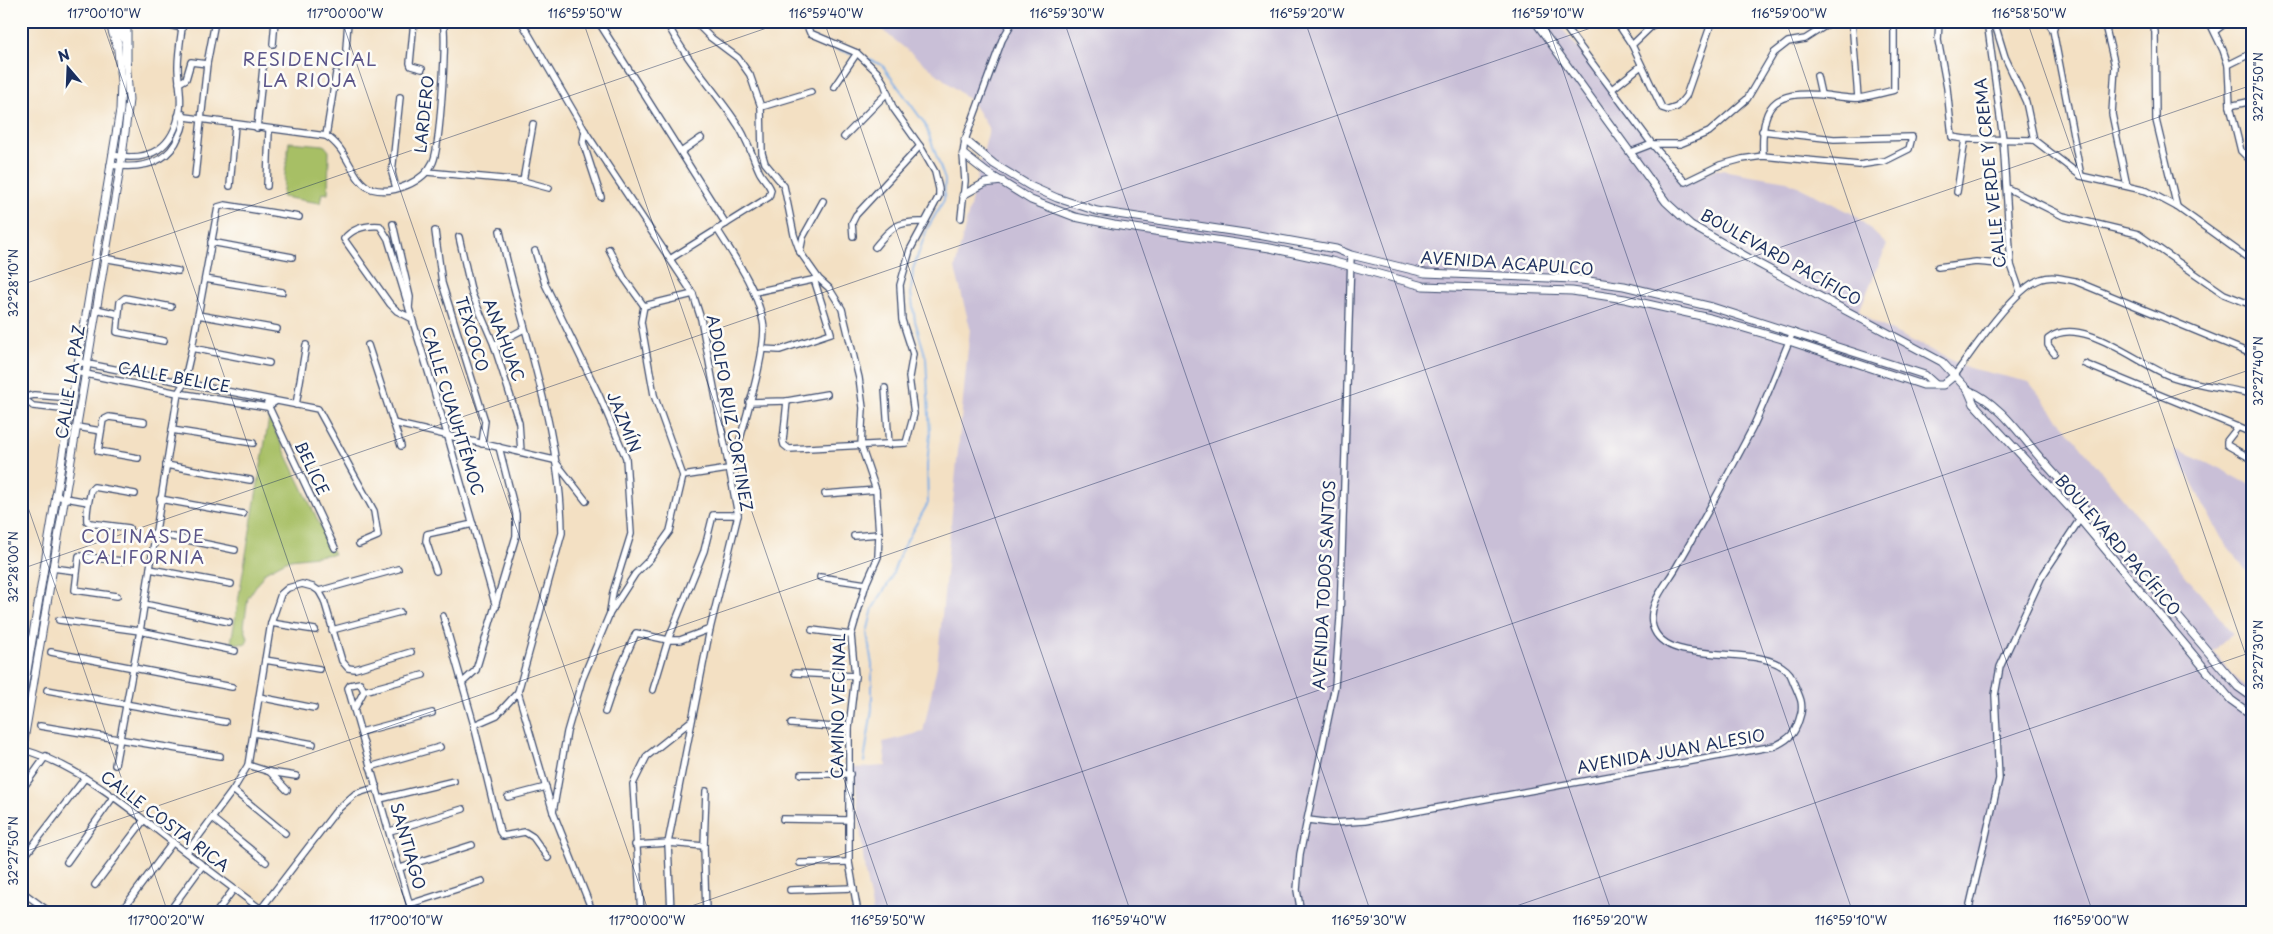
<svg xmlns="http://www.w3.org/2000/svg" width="2273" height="934" font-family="'Playpen Sans',sans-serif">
  <rect width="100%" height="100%" fill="#fdfcf7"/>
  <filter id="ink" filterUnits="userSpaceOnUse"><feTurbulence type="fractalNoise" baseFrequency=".02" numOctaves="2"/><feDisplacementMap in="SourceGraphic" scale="10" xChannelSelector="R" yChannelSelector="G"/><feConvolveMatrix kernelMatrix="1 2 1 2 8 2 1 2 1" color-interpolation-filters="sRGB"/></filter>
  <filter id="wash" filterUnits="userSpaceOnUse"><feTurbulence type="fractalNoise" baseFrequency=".0096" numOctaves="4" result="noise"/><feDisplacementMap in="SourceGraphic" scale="20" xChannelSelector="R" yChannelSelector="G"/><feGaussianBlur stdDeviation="1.12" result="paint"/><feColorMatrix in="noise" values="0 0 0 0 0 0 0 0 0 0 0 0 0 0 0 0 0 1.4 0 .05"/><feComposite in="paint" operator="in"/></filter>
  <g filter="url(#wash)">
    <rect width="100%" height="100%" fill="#f3e0c3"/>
    <g fill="#c9bfd7">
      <path d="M871,21H1556L1683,178L1695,181L1715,169L1787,181L1855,215L1887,245L1859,311L1870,320L1965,367L2029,382L2233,634L2213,651L2241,684L2252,691V913H873L865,873L854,768L886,766L883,742L923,732L937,666L970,328L955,268L989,129L972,102Z"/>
      <path d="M2174,449L2219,468L2252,486V578L2222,539Z"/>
    </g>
    <g fill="#a7bf65" stroke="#617762">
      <path d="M289,142L324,145L329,151L328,194L322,193L320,203L282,197Z"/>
      <path d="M269,418L334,554L290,559L265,572L248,598L244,626L248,638L246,644L231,643Z"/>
    </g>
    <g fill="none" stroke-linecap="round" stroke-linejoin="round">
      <g stroke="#78abe5" stroke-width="2">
        <path d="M795,21L807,32"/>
        <path d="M815,38L825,46L851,53"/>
        <path d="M864,762L872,709V665L867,633L873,608L890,581L901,551L928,503L927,465L930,434L926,358L915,321L911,294L913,269L927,229L944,200L945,180L925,124L882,65L865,58"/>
      </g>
    </g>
  </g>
  <g filter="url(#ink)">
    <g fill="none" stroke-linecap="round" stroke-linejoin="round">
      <defs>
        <g id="minor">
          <path d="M170,21L173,26L182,28"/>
          <path d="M414,21L410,63L411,66L422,69"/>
          <path d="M521,21L585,131L693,294L701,319L738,515L710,629L668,843L671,913"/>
          <path d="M598,21L726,224"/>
          <path d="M666,21C684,57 711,86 734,119C746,135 751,153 759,171C762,178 768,182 771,190L769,197L670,259"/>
          <path d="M694,21L710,37L738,58L750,75L761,107L762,153L765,163L784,186L794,235L800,252L819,279L829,288L842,309L859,378L863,408L861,446L876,490L879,534L878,557L866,584L851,635L855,676L849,728V862L858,913"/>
          <path d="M1561,21L1652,144L1685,182L1720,165L1742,159L1763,156L1859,165L1885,161L1909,149L1912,137L1834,139L1762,131"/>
          <path d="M1616,21L1632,45L1662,108L1668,110L1677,107L1686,96L1712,21"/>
          <path d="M1852,21L1858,98"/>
          <path d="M1939,21L1938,40L1947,88L1952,137L1965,139L2034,140"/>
          <path d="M1987,21L2003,139L2011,265L2020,291"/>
          <path d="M1994,21L2005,57L2026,102L2034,140"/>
          <path d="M2047,21L2053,30L2081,176"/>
          <path d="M2104,21L2115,66L2112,114L2127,186"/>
          <path d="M2152,21L2155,32L2156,120L2177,207"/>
          <path d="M2209,21L2223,50L2228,65L2230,106L2241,151L2252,162"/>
          <path d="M2053,30L2056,21"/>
          <path d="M2215,31L2228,21"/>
          <path d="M273,44L275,21"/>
          <path d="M1632,45L1657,21"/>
          <path d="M346,49L348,21"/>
          <path d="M2228,65L2252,53"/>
          <path d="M1817,76L1821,94"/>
          <path d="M179,83L186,79L191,62L207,64"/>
          <path d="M834,87L857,53"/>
          <path d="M1612,89L1641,66"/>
          <path d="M2230,106L2252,101"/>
          <path d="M761,107L811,92"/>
          <path d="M178,116L326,136C349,149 352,183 372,189C393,195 424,182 433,162C440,146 447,39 443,21"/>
          <path d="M257,128L263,67"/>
          <path d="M585,131L583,142L601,197"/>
          <path d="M326,136L336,73"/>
          <path d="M844,137L887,93"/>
          <path d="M2034,140L2081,176L2147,191L2177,207L2252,261"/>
          <path d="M681,152L701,138"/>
          <path d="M1631,152L1652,144H1680L1709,132L1747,99L1774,53L1788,42L1805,39L1833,21"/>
          <path d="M112,155C150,163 174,148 180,109C182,96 178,80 178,67C178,52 181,36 183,21"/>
          <path d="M1763,156C1761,106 1771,90 1824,95C1835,96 1848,99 1859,98C1871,96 1882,93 1894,90V21"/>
          <path d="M110,165C138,169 167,166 179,136C182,130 185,121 183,114"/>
          <path d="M427,172L523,181L549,188"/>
          <path d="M195,176L207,64L214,27"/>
          <path d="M523,181L533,124"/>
          <path d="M230,186L235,125"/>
          <path d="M267,186L269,130"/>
          <path d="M396,188L392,173L400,97"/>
          <path d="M2007,188L2063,216L2138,234L2224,294L2252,305"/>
          <path d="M1957,192L1965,139"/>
          <path d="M961,218L965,181L963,154L965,140L1002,40L1013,21"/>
          <path d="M393,224L410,297L409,308"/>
          <path d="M435,231L442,283L485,421L482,444"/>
          <path d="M853,236L852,223L856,215L920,146"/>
          <path d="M459,237L472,294L494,345L519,423L521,452"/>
          <path d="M211,242L292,257"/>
          <path d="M875,247C891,227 897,221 924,222"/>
          <path d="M609,249L624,278L644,306"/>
          <path d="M535,251L545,284L599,395L626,458L631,534L613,592L610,611"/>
          <path d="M800,252L803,237L823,201"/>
          <path d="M103,258L178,271"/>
          <path d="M1938,267L1976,262L2011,265"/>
          <path d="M205,279L282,292"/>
          <path d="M755,292L817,279"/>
          <path d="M644,306L693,294"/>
          <path d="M96,309L118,314"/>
          <path d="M198,315L277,329"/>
          <path d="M411,318L397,311L390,304L344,239C353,228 365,225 380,226L388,239L448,437L496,607"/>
          <path d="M164,341L117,332L120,302L125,298L171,307"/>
          <path d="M368,345L401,446"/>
          <path d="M494,345L524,329"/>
          <path d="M192,348L269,363"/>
          <path d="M762,349L780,350L831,333L814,279"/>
          <path d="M2054,353L2048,345V339C2079,313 2138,364 2170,376C2195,385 2225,388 2252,394"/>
          <path d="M78,362L318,409L374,511L378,536L359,544"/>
          <path d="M2085,364L2252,433"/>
          <path d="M76,372L178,393L261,406L267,407L275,402"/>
          <path d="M1955,375C1972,351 2015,287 2041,279C2053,275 2064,279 2075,281L2252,354"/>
          <path d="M885,388L889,445"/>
          <path d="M21,398L34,395L72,398"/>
          <path d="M23,398L33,406L70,410"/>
          <path d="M787,401L783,441L784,445L789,449L906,443L914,414L909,377L913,354L902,320L900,285L910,250L939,196V189L935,172L920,146L893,108L884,83L877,72L857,53L810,33L805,21"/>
          <path d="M749,402L787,401L827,394"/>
          <path d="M267,403L335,548"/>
          <path d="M296,405L306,345"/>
          <path d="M393,423L554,460L586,501"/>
          <path d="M77,427L101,431"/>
          <path d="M2238,427L2227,441V445L2252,459"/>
          <path d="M172,430L253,443"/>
          <path d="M138,458L98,451L103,420L109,417L144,422"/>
          <path d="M166,465L250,480"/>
          <path d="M683,476L728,469L735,458C742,429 769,346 763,321C756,287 735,258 717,229"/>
          <path d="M825,494L876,490"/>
          <path d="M55,496L88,502"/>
          <path d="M160,499L243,514"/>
          <path d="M129,528L90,523L87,521C86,511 89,500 91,490L94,487L135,494"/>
          <path d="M154,533L235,550"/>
          <path d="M854,536L879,534"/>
          <path d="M52,568L76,571"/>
          <path d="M150,569L231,584"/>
          <path d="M436,571L426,541L427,534L473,524"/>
          <path d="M820,577L866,584"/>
          <path d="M319,591L398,569"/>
          <path d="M117,596L75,590L79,556L122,561"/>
          <path d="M144,604L229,622"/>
          <path d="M443,616L474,725L500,832L503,836L525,832L533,837L548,858"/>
          <path d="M59,620L140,631L235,651"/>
          <path d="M271,623L315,630"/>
          <path d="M332,630L400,612"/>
          <path d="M812,630L851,635"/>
          <path d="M51,652L232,687"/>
          <path d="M265,660L319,669"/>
          <path d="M795,673L855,676"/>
          <path d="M462,683L476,670L516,536V514L499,447"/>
          <path d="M47,690L225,722"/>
          <path d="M653,690L668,640L704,551L713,515H738"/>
          <path d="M364,691L360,683L350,685L348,688L412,913"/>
          <path d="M518,692L553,812L593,913"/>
          <path d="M259,697L314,708"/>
          <path d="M355,708L364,691L423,675"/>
          <path d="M605,712L618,673L636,633L668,640H680L710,629"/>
          <path d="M791,724L849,728"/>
          <path d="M474,725L497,715L518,692L562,533C561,430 522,331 500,231"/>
          <path d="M40,726L220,756"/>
          <path d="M361,732L432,713"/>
          <path d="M254,733L313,744"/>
          <path d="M21,749C78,765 125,805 171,841C202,865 234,889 266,913"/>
          <path d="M115,765L140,631L178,393L184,383L192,348L218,207L225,205L299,217"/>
          <path d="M248,765L270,772L296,776"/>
          <path d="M370,767L440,747"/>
          <path d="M270,772L287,790"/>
          <path d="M801,774H850"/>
          <path d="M233,790L285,833"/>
          <path d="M21,791L46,756"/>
          <path d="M508,797L546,787"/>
          <path d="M380,799L454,781"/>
          <path d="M553,812L567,732L582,680L610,613L635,574L650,559L670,531L683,476L654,395L641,322L644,306"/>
          <path d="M213,819L266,862"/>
          <path d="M783,819L849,820"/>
          <path d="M1308,820L1332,823L1365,821L1775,746C1793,737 1796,732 1801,713C1803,703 1800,697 1796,688C1794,684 1792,678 1790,674C1764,639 1667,671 1653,627C1646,605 1667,584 1677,566C1703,521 1728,475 1752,429C1767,398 1779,364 1793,332"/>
          <path d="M390,831L463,809"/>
          <path d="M635,845L668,843L704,846"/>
          <path d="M187,852L233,790L248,765L271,623L281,594L288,588L302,584L313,587L319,591L324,600L342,661L348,668L355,669L411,652"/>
          <path d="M21,861L85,778"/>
          <path d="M67,862L114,796"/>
          <path d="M800,863L849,862"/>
          <path d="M400,868L472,845"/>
          <path d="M95,885L144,820"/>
          <path d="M790,890L854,888"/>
          <path d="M21,891L51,913"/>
          <path d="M410,904L482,881"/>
          <path d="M261,909L336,811L355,794L377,787"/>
          <path d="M120,913L173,842"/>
          <path d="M168,913L203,865"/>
          <path d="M216,913L233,890"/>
          <path d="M641,913L633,784L647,756L691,721"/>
          <path d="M706,913L704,846L706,791"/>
          <path d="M850,913L858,911"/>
          <path d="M1301,913L1297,890L1300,854L1335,686L1340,618L1351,255"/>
          <path d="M1968,913L1999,779L1995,695L2000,667L2041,578L2080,519L2088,511"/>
        </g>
        <g id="major">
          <path d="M120,21L123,37"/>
          <path d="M1535,21L1666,202L1691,225L1759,264L1942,362L1968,390L1974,404L2080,519L2231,700L2252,715"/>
          <path d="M965,140L994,164L1030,186L1057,198L1097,211L1258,235L1336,249L1351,255L1425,273L1574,279L1624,286L1712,307L1925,375L1935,384"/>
          <path d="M963,154L986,172L1031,200L1075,217L1114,225L1270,248L1331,261L1423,286L1572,291L1625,299L1710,318L1789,341L1923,385H1943L1955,375"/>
          <path d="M963,195L985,183L1002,181"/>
          <path d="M1968,390C1999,402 2021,436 2042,460C2109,534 2173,611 2238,687L2252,697"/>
          <path d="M21,707L120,110L121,81L115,21"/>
          <path d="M21,745L24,740L122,157L129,100L126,58"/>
        </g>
        <g id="highway">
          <path d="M110,21L117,44"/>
          <path d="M126,21V61"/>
        </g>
      </defs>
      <use href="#minor" stroke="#3b4a6d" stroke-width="8"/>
      <use href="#major" stroke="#3b4a6d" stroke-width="9"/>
      <use href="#highway" stroke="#3b4a6d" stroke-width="11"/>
      <use href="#minor" stroke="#fff" stroke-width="5.5"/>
      <use href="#major" stroke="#fff" stroke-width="7"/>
      <use href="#highway" stroke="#fff" stroke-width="9"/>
    </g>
  </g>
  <path fill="none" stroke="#1b2f5e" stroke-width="1" stroke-opacity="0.45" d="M102,21L409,913M342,21L649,913M583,21L890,913M824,21L1131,913M1064,21L1371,913M1305,21L1612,913M1546,21L1853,913M1786,21L2093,913M2027,21L2252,673M21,285L787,21M21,487L168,913M21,569L1611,21M21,853L2252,85M671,913L2252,369M1496,913L2252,652"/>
  <g text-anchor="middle" stroke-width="5" stroke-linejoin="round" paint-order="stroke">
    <g font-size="16" fill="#1b2f5e" stroke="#fdfcf7">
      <text transform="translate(424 114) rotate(-84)" y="6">LARDERO</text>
      <text transform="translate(1990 173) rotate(-96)" y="6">CALLE VERDE Y CREMA</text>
      <text transform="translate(1781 257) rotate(29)" y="6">BOULEVARD PACÍFICO</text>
      <text transform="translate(1507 263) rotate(4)" y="6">AVENIDA ACAPULCO</text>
      <text transform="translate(472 334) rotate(73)" y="6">TEXCOCO</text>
      <text transform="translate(504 340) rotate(69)" y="6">ANAHUAC</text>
      <text transform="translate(174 377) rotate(10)" y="6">CALLE BELICE</text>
      <text transform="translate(70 382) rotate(-81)" y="6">CALLE LA PAZ</text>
      <text transform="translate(453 411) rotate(73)" y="6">CALLE CUAUHTÉMOC</text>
      <text transform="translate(730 413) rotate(80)" y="6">ADOLFO RUIZ CORTINEZ</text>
      <text transform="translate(624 422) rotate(68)" y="6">JAZMÍN</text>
      <text transform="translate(312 468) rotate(64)" y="6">BELICE</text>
      <text transform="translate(2118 545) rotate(49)" y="6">BOULEVARD PACÍFICO</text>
      <text transform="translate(1324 585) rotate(-87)" y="6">AVENIDA TODOS SANTOS</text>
      <text transform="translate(838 706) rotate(-89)" y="6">CAMINO VECINAL</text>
      <text transform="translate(1671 751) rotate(-10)" y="6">AVENIDA JUAN ALESIO</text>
      <text transform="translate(165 821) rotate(37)" y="6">CALLE COSTA RICA</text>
      <text transform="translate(408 846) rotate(74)" y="6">SANTIAGO</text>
    </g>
    <g font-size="18" letter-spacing="1" fill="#5c568a" stroke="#fdfcf7">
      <text x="310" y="66">RESIDENCIAL<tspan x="310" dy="21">LA RIOJA</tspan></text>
      <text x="143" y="543">COLINAS DE<tspan x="143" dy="21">CALIFORNIA</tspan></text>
    </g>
  </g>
  <rect width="2273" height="934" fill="none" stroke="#fdfcf7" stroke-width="55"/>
  <g transform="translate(68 68) rotate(341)" stroke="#fdfcf7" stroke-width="4" paint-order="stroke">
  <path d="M0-4L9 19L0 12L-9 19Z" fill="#1b2f5e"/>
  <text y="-8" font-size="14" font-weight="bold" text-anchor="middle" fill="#1b2f5e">N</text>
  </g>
  <rect x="28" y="28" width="2218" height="878" fill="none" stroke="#1b2f5e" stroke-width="2"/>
  <g font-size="12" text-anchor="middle" fill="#1b2f5e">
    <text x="104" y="18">117°00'10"W</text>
    <text x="345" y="18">117°00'00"W</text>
    <text x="585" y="18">116°59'50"W</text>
    <text x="826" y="18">116°59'40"W</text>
    <text x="1067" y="18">116°59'30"W</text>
    <text x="1307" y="18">116°59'20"W</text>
    <text x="1548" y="18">116°59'10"W</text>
    <text x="1789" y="18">116°59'00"W</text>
    <text x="2029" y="18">116°58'50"W</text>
    <text transform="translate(2259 87) rotate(-90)" y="4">32°27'50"N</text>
    <text transform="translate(14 283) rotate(-90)" y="4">32°28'10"N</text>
    <text transform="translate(2259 371) rotate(-90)" y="4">32°27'40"N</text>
    <text transform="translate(14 567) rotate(-90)" y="4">32°28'00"N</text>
    <text transform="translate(2259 655) rotate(-90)" y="4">32°27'30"N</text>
    <text transform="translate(14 851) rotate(-90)" y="4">32°27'50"N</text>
    <text x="166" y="925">117°00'20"W</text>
    <text x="406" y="925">117°00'10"W</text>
    <text x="647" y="925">117°00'00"W</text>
    <text x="888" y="925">116°59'50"W</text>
    <text x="1129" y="925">116°59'40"W</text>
    <text x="1369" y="925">116°59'30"W</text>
    <text x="1610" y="925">116°59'20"W</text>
    <text x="1851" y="925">116°59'10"W</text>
    <text x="2091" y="925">116°59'00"W</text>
  </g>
</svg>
